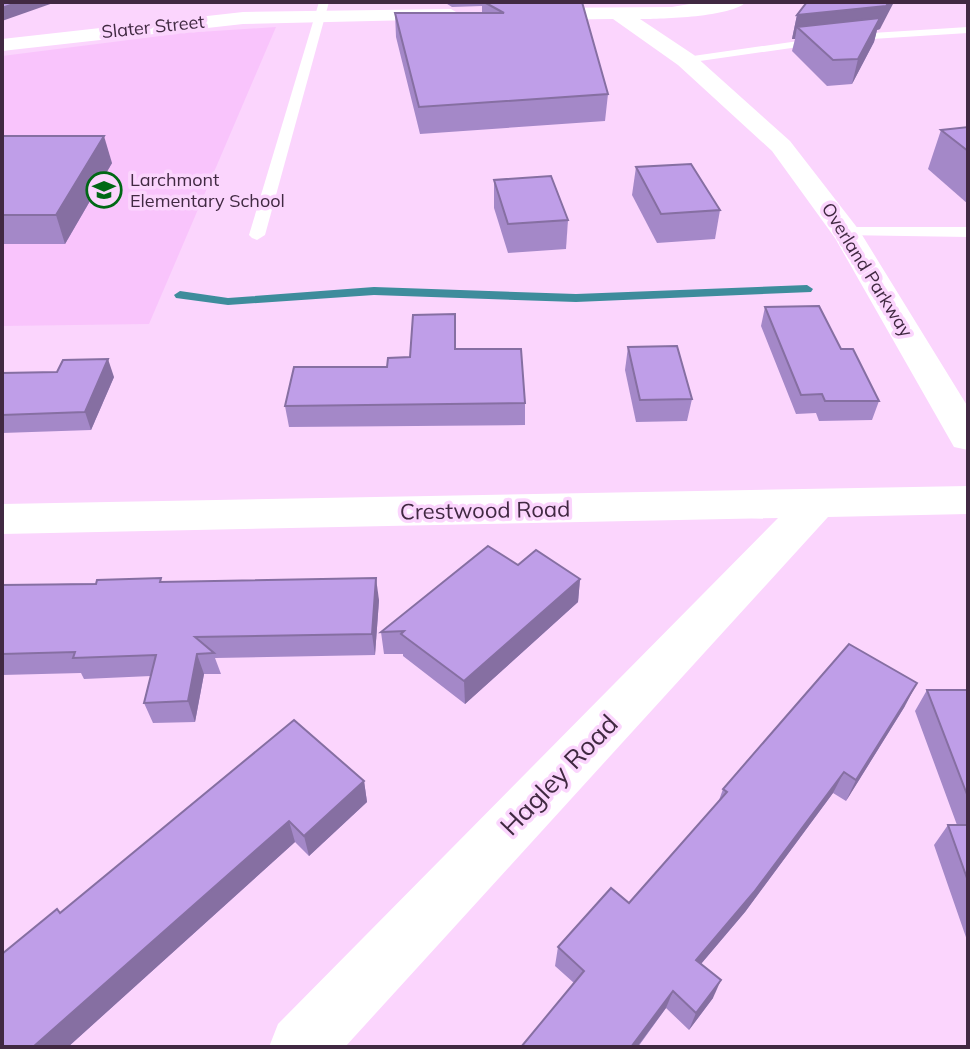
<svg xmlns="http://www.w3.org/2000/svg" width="970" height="1049" font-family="Mulish,sans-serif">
  <rect width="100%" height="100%" fill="#fbd5fd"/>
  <path fill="#f9c4fc" d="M276,27L149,324L2,326V56L184,33Z"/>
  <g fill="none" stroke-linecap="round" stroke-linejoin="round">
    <path fill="#3e8c9c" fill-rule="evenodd" d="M807,285L813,289L811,292L576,302L374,295L228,305L176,298L174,295L180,291L228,298L374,287L576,294Z"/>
    <g fill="#fff" fill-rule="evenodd">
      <path d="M319,2H329L265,235L257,240L252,238L249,235Z"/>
      <path d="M968,27V33L840,41L686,63L680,60L686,57L840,35Z"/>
      <path d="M847,227H968V237L842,235V229Z"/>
    </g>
    <g fill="#fff" fill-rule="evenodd">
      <path d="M701,2H746C732,17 662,19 640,19L694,55L790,141L859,230L968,407V450L954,447L835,238L772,151L678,65L613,19L530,20L520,14L530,8L672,7Z"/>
      <path d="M451,9L461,15L458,19L243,24L2,51V39L243,12Z"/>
      <path d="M968,486V514L828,517L345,1047H269L278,1024L778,518L2,534V504Z"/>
    </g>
  </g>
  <g fill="#a488c8">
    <path d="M444,2H582L608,94L605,121L420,134L396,37L395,13H482V6L452,7Z"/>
    <path d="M797,15L880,29L877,30L874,42L852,84L827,86L792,51L795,39H792Z"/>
    <path d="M968,127V204L928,169L941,130Z"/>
    <path d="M2,136L112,163L65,244H2Z"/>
    <path d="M636,167L720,210L715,239L657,243L632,195Z"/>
    <path d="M494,180L568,220L566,249L508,253L494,208Z"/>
    <path d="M765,307L841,349L879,401L872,420L819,421L816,413L796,414L761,326Z"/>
    <path d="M628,347L692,399L687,421L636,422L625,370Z"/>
    <path d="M455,349L525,403V425L289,427L285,406L387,367Z"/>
    <path d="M2,373L114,377L91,430L2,433Z"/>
    <path d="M518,565L580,579L578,602L465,704L403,656V654H384L381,632Z"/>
    <path d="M163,582L379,600L375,655L215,658L221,674H204L195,722L153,723L144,703L151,676L84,679L81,673L2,675V585Z"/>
    <path d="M927,690H968V943L934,845L948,825H957L915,711Z"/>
    <path d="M905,706L846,801L833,793L745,912L701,964L713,998L689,1030L666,1008L638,1047H521L574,983L555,966L558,947L629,903L718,803L723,789Z"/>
    <path d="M364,781L367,802L309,856L295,842L68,1047H2L60,913Z"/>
  </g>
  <g fill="#866fa2">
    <path d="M19,2H56L2,21V8Z"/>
    <path d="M889,2H894L880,29L877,30L874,42L852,84L858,59L797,27L795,39H792L797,15Z"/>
    <path d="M104,136L112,163L65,244L56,215Z"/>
    <path d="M108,359L114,377L91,430L85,412Z"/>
    <path d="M376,578L379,600L375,655L372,634Z"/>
    <path d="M580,579L578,602L465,704L464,681Z"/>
    <path d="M197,654L204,674L195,722L188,701Z"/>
    <path d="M917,683L905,706L846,801L856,780Z"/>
    <path d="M844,772L833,793L745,912L689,978L696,960Z"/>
    <path d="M364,781L367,802L309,856L304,836Z"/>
    <path d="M289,821L295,842L68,1047H33Z"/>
    <path d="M721,980L713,998L689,1030L696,1013Z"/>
    <path d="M673,991L666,1008L637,1047H631Z"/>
  </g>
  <g fill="#bf9ee8" stroke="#866fa2" stroke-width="2">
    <path d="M2,2H19L2,8Z"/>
    <path d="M484,2H582L608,94L419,107L395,13H504Z"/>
    <path d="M807,2H889L886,6L797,15Z"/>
    <path d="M880,18L858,59L833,60L797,27Z"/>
    <path d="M968,127V151L941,130Z"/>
    <path d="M2,136H104L56,215H2Z"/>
    <path d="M691,164L720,210L661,214L636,167Z"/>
    <path d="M551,176L568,220L508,224L494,180Z"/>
    <path d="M819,306L841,349H853L879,401H825L822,394L801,395L765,307Z"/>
    <path d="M455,314V349H521L525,403L285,406L294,367H387L388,358L410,357L413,315Z"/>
    <path d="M677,346L692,399L640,400L628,347Z"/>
    <path d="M108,359L85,412L2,415V373L57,372L63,360Z"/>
    <path d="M488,546L518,565L536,550L580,579L464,681L401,634L404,631L381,632Z"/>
    <path d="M161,578L160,582L376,578L372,634L195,637L214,653L197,654L188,701L144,703L156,655L73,658L75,652L2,654V585L96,584L97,580Z"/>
    <path d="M849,644L917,683L856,780L844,772L754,892L696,960L721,980L696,1013L673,991L631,1047H521L584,971L558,947L611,888L629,903L727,792L723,789Z"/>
    <path d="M927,690H968V797Z"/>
    <path d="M294,720L364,781L304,836L289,821L33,1047H2V954L57,909L60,913Z"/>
    <path d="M948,825H968V881Z"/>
  </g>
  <defs>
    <symbol id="school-ring" viewBox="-11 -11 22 22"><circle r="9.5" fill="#fbd5fd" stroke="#006815" stroke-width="1.5"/><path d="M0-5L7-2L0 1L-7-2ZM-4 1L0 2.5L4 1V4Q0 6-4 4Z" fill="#006815"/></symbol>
  </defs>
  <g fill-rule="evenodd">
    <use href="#school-ring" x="84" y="170" width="40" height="40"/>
  </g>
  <g text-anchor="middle" stroke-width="7" stroke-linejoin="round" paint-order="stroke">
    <g font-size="18" fill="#412942" stroke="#fbd5fd">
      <text transform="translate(153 27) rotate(-6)" y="6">Slater Street</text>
      <text transform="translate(867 270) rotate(58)" y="6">Overland Parkway</text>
    </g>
    <g font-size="18" fill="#412942" stroke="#fbd5fd" text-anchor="start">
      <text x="130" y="186">Larchmont<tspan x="130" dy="21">Elementary School</tspan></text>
    </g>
    <g font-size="22" fill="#412942" stroke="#fbd5fd">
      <text transform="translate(485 510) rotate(-1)" y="8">Crestwood Road</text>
    </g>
    <g font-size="26" fill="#412942" stroke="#fbd5fd">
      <text transform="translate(559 775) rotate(-46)" y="9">Hagley Road</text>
    </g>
  </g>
  <rect width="970" height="1049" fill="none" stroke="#412942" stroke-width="8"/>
</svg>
